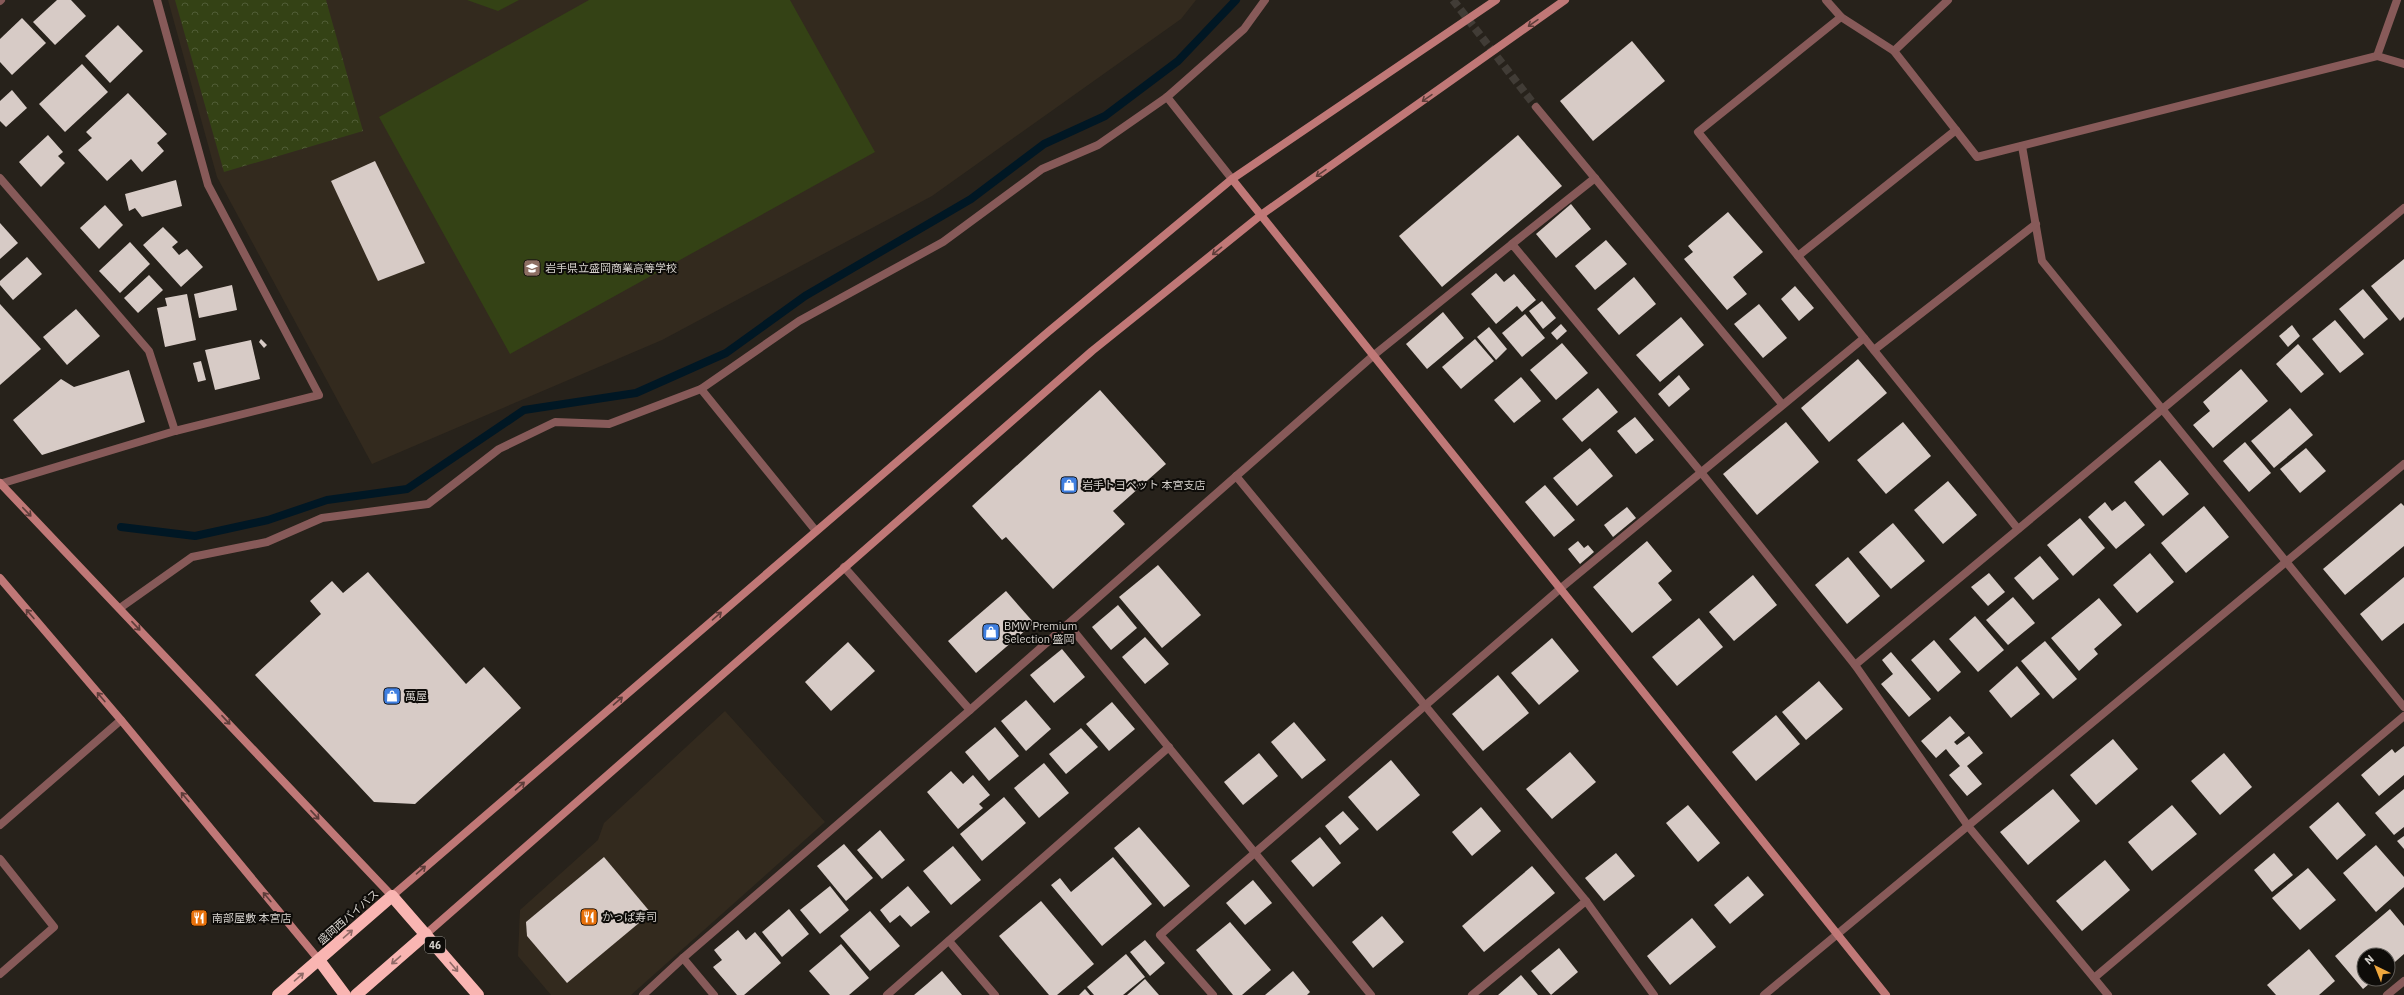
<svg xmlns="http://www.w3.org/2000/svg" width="2404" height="995" font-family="'IBM Plex Sans','Noto Sans JP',sans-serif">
  <defs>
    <pattern id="park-crowns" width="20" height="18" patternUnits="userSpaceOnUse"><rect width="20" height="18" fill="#344215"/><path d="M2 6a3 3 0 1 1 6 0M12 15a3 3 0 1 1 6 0" fill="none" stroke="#505c36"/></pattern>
  </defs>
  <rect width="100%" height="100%" fill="#27221b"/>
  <g fill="#332a1e">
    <path d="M168,0H1196L1181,19L932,196L662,340L372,464L217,177Z"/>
    <path d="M725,711L825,822L631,995H551L518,956L520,910L598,840L604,823Z"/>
  </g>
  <g fill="#344215">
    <path d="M467,0H519L498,11Z"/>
    <path d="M589,0H790L875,152L510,354L379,117Z"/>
  </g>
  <path fill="url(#park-crowns)" d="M175,0H326L363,131L224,172Z"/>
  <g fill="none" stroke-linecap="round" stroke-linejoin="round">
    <path stroke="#001724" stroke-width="8" d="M121,527L195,536L268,520L327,500L407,489L524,410L636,393L726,353L805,296L971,199L1044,144L1105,116L1178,61L1236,0"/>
  </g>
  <g fill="#d7cbc6">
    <path d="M57,0H71L86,16L55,45L33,22Z"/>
    <path d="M22,18L46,43L12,75L0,62V39Z"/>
    <path d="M118,25L143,51L110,83L85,56Z"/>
    <path d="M1632,41L1665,81L1593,141L1560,101Z"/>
    <path d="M82,64L108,92L65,132L39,104Z"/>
    <path d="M12,90L27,108L6,127L0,121V101Z"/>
    <path d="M128,93L167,134L157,143L164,151L142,172L131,159L107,181L78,150L92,138L86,132Z"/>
    <path d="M48,135L63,152L58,156L65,163L41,187L19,162Z"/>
    <path d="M1518,135L1562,186L1442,287L1399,236Z"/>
    <path d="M375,161L425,263L378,281L331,181Z"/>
    <path d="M176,180L182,206L142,217L135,208L129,211L125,194Z"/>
    <path d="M1571,204L1591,229L1556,258L1536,234Z"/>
    <path d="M105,205L123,225L99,249L80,228Z"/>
    <path d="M1728,212L1763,252L1733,277L1747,294L1727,310L1684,259L1693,252L1688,246Z"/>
    <path d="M0,223L18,243L0,259Z"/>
    <path d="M163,227L178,242L172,247L179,255L187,249L203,267L181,287L143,245Z"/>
    <path d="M1606,240L1627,264L1595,290L1575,266Z"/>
    <path d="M130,242L150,264L120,293L99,271Z"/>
    <path d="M27,257L42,274L13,300L0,285V281Z"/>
    <path d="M2404,259V317L2400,321L2371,286Z"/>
    <path d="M1496,273L1504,282L1514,274L1536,300L1522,312L1517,306L1496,324L1471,294Z"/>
    <path d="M149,275L163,290L138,313L124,298Z"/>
    <path d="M1634,277L1656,304L1619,335L1597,309Z"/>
    <path d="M232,285L237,310L199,318L194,294Z"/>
    <path d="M1795,286L1814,308L1799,321L1781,299Z"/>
    <path d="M2363,289L2388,319L2364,339L2339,309Z"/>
    <path d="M187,294L196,340L165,347L157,308L167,306L165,298Z"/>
    <path d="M1542,301L1556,318L1543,329L1529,311Z"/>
    <path d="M0,304L41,349L0,385Z"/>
    <path d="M1759,304L1787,338L1763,358L1734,324Z"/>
    <path d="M76,309L100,336L67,365L43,337Z"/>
    <path d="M1443,312L1464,338L1427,369L1406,344Z"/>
    <path d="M1525,314L1545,338L1522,357L1502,333Z"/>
    <path d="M1681,317L1704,345L1660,382L1636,355Z"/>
    <path d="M2335,320L2364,354L2340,373L2312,339Z"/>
    <path d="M1561,324L1567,331L1557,340L1551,333Z"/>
    <path d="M2292,325L2300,336L2288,347L2279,336Z"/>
    <path d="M1489,327L1507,349L1496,360L1477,337Z"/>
    <path d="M261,339L267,345L264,348L259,342Z"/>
    <path d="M1475,339L1494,361L1461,389L1442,367Z"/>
    <path d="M251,340L260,379L215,390L205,350Z"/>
    <path d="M1562,343L1588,373L1556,400L1530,370Z"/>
    <path d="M2298,344L2324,374L2301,393L2276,364Z"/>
    <path d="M1858,359L1887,393L1829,442L1801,408Z"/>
    <path d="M201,361L206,380L198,382L193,363Z"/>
    <path d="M2241,369L2268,401L2213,448L2193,425L2210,411L2203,402Z"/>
    <path d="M129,370L145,422L42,455L13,420L61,379L74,387Z"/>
    <path d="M1679,375L1690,389L1669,407L1658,394Z"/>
    <path d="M1521,377L1541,401L1514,423L1494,400Z"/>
    <path d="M1598,388L1618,412L1582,442L1562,419Z"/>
    <path d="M1100,390L1166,464L1113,511L1125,524L1053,589L1006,537L1002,540L972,506Z"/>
    <path d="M2290,408L2313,435L2274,468L2251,441Z"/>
    <path d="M1635,417L1654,440L1636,454L1617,431Z"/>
    <path d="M1786,422L1819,462L1757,515L1723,474Z"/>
    <path d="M1903,422L1931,456L1886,494L1857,460Z"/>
    <path d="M2245,442L2271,473L2249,492L2223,461Z"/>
    <path d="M1590,448L1613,476L1577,506L1553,478Z"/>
    <path d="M2306,448L2326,471L2300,493L2280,469Z"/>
    <path d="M2160,460L2189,494L2163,516L2134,482Z"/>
    <path d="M1948,481L1977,515L1943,544L1914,510Z"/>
    <path d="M1545,485L1575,520L1554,537L1525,502Z"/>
    <path d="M2125,501L2145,525L2116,549L2088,517L2105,502L2112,511Z"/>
    <path d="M2401,503L2404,506V546L2345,595L2323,569Z"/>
    <path d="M2204,506L2229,537L2186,573L2161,543Z"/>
    <path d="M1627,507L1636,518L1613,537L1604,525Z"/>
    <path d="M2080,518L2105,548L2073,576L2047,545Z"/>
    <path d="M1893,523L1925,561L1891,589L1859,552Z"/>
    <path d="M1578,541L1584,548L1588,545L1594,552L1580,564L1568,549Z"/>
    <path d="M1647,541L1672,571L1658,583L1672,600L1632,633L1593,587Z"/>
    <path d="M2150,553L2174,582L2137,613L2113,585Z"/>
    <path d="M2040,556L2059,579L2033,600L2014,578Z"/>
    <path d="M1848,557L1880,596L1847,624L1815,585Z"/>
    <path d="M1158,565L1201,615L1162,648L1119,597Z"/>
    <path d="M368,572L466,684L484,667L521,708L415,804L374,802L255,675L321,614L310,601L332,581L343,593Z"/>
    <path d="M1989,573L2005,592L1988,606L1971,587Z"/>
    <path d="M1753,575L1777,605L1734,641L1709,612Z"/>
    <path d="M2404,577V623L2382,641L2360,614Z"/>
    <path d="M1006,591L1034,623L976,673L948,641Z"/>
    <path d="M2013,597L2035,623L2008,645L1986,620Z"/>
    <path d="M2099,598L2122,625L2094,649L2098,654L2079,671L2051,638Z"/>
    <path d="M1118,605L1137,628L1111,650L1092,627Z"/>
    <path d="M1975,616L2004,650L1978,672L1949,639Z"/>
    <path d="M1699,618L1723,647L1677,686L1652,657Z"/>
    <path d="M1145,637L1169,664L1145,684L1122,657Z"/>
    <path d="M1552,638L1579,671L1539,705L1511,673Z"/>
    <path d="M1934,640L1961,672L1938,692L1911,660Z"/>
    <path d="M2045,641L2077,679L2053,699L2021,661Z"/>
    <path d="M848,642L875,671L831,711L805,682Z"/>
    <path d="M1062,649L1085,677L1054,703L1030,675Z"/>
    <path d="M1891,652L1931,699L1909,717L1881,684L1893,674L1882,660Z"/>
    <path d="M2017,666L2040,694L2011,718L1989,691Z"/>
    <path d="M1498,675L1529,713L1483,751L1452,714Z"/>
    <path d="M1819,681L1843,709L1806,740L1782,712Z"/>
    <path d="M1026,700L1051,729L1026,751L1001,721Z"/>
    <path d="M1112,702L1135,729L1109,751L1086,724Z"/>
    <path d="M1776,715L1800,744L1756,781L1732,752Z"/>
    <path d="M1950,716L1965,733L1954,742L1957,745L1969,736L1983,753L1967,766L1982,784L1967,796L1949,775L1960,766L1949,753L1946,749L1936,758L1921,741Z"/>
    <path d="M1294,722L1326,760L1302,779L1271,742Z"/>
    <path d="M995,727L1019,756L989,781L965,752Z"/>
    <path d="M1081,728L1098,747L1066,774L1049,754Z"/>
    <path d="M2113,739L2138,769L2096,805L2070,775Z"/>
    <path d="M2404,746V775L2379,796L2361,775L2392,749L2395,753Z"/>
    <path d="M1570,752L1596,782L1552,819L1526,789Z"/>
    <path d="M1259,753L1278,776L1243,805L1224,782Z"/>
    <path d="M2224,753L2252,787L2220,815L2191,781Z"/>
    <path d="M1391,760L1420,795L1377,831L1348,797Z"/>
    <path d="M1044,763L1069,793L1039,818L1014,788Z"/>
    <path d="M951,771L963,784L973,775L990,795L979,804L983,808L958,829L927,792Z"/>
    <path d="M2053,789L2080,821L2028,865L2000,832Z"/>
    <path d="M2404,789V827L2394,835L2375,813Z"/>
    <path d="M1004,797L1026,823L982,861L960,834Z"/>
    <path d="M2338,802L2366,835L2337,860L2309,827Z"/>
    <path d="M1688,805L1720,843L1698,862L1666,823Z"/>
    <path d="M2172,805L2197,834L2152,871L2128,842Z"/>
    <path d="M1481,807L1501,831L1472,856L1452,832Z"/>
    <path d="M1343,811L1359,829L1340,845L1325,826Z"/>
    <path d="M1139,827L1190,886L1164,907L1114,848Z"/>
    <path d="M880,830L905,860L882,879L857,850Z"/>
    <path d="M2404,836V849L2397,841Z"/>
    <path d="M1320,837L1341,863L1313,887L1291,861Z"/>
    <path d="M844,844L873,878L846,901L817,866Z"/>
    <path d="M2376,845L2404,877V887L2376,912L2343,873Z"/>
    <path d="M953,846L981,880L951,905L923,871Z"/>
    <path d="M1616,853L1635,876L1604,901L1585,878Z"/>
    <path d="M2274,853L2293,875L2272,892L2254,870Z"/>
    <path d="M604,857L651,913L567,983L527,936L526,922Z"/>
    <path d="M1113,857L1152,904L1102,946L1051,885L1060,878L1071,892Z"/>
    <path d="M2105,860L2130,890L2082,931L2056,901Z"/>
    <path d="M1532,866L1555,893L1484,952L1462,926Z"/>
    <path d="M2308,868L2336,900L2300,930L2272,898Z"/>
    <path d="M1748,876L1764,895L1730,924L1714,905Z"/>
    <path d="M1253,880L1272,903L1245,925L1226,903Z"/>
    <path d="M830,886L849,910L820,934L800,910Z"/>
    <path d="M908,886L930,912L911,927L900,915L890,923L880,910Z"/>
    <path d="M1041,901L1094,964L1057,995H1049L999,936Z"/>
    <path d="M789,909L809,934L782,957L762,932Z"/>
    <path d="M2390,909L2404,926V954L2388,968V955H2364V979H2375L2363,989L2335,956Z"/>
    <path d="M870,911L900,946L870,971L840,936Z"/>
    <path d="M1382,916L1404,942L1373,968L1352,942Z"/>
    <path d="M1692,918L1716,947L1670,985L1647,956Z"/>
    <path d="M1230,922L1271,970L1242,995H1233L1196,950Z"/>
    <path d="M738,930L746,940L755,932L781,963L744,995H737L713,967L722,960L714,950Z"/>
    <path d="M1145,940L1165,963L1150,976L1130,952Z"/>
    <path d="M841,944L869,978L849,995H830L809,971Z"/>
    <path d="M1559,948L1578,972L1551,995L1531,971Z"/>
    <path d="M2309,949L2335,981L2319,995H2276L2267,985Z"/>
    <path d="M1126,954L1145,977L1123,995H1094L1087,987Z"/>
    <path d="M942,971L962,995H914L927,984Z"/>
    <path d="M1293,971L1310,992L1307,995H1265Z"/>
    <path d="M1521,975L1538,995H1498Z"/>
    <path d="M1145,979L1159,995H1127Z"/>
    <path d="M1085,989L1090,995H1079Z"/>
  </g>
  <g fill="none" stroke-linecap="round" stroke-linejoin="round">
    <path stroke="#413c36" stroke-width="8" stroke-dasharray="8 4" stroke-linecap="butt" d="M1453,0L1536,107"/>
    <g stroke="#875a59" stroke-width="8">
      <path d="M1826,0L1841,17L1894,51L1977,157L2377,56L2404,64"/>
      <path d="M0,1L1,0"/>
      <path d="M1841,17L1698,132L2018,529"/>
      <path d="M1894,51L1948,0"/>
      <path d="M2377,56L2397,0"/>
      <path d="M1167,97L1232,179"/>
      <path d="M1536,107L1782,404"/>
      <path d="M2022,146L2042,261L2404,707"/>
      <path d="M0,178L149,351L175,431"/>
      <path d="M1512,244L1595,178"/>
      <path d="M1798,256L1956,130"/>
      <path d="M1874,350L2036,224"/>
      <path d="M701,389L816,531"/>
      <path d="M1236,476L1586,901L1654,995"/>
      <path d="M0,484L175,431L319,395L208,185L157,0"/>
      <path d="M844,567L970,710"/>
      <path d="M120,608L192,557L267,542L322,518L428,504L499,449L555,422L609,424L701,389L799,321L943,242L1042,169L1098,145L1167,97L1244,29L1265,0"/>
      <path d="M1068,624L1371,995"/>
      <path d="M1855,665L2404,208"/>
      <path d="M0,825L121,720"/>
      <path d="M0,859L54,927L0,974"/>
      <path d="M949,941L995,995"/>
      <path d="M643,995L683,958"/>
      <path d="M714,995L683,958L970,710L1374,355L1512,244L1700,471L1855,665L1968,826L2094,978"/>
      <path d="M887,995L1169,747"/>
      <path d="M1213,995L1160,935L1561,588L1864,338"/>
      <path d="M1472,995L1586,901"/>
      <path d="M1764,995L2404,464"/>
      <path d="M2108,995L2094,978L2404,716"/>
      <path d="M2387,995L2404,981"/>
    </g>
    <g stroke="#c07877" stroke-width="8">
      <path d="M1232,179L1886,995"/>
      <path d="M0,483L392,896L1048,332L1232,179L1496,0"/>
      <path d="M0,578L121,720L319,960"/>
      <path d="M426,934L1092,351L1261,215L1565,0"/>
    </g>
    <g stroke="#f9b5b2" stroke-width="12">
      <path d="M319,960L345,995"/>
      <path d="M278,995L392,896L478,995"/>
      <path d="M356,995L426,934"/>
    </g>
  </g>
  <defs><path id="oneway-shaft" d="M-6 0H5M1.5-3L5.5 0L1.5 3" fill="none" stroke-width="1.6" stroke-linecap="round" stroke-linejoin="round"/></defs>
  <g stroke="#5e3d3a">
    <use href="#oneway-shaft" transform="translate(1533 23) rotate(145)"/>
    <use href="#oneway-shaft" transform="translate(1427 98) rotate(145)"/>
    <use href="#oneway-shaft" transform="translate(1321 173) rotate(145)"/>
    <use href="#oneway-shaft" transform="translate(1217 251) rotate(141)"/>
    <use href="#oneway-shaft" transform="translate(27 512) rotate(46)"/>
    <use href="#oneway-shaft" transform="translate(30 614) rotate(-131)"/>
    <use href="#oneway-shaft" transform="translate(717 616) rotate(-41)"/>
    <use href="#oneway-shaft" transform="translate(136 626) rotate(47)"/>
    <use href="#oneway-shaft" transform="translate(101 697) rotate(-130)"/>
    <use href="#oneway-shaft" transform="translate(618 701) rotate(-41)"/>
    <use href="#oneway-shaft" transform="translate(226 720) rotate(47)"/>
    <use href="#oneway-shaft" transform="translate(520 786) rotate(-41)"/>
    <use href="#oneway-shaft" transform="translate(185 797) rotate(-130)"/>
    <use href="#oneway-shaft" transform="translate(315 815) rotate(47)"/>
    <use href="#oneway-shaft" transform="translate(421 870) rotate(-41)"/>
    <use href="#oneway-shaft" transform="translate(267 897) rotate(-130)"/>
  </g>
  <g stroke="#8f6966">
    <use href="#oneway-shaft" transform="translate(348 934) rotate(-41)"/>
    <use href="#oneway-shaft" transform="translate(396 960) rotate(139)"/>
    <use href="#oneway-shaft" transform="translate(454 967) rotate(50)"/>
    <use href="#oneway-shaft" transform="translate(299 977) rotate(-41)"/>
  </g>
  <defs>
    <symbol id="school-square" viewBox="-11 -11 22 22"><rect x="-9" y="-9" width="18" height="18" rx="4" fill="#8d6e63" stroke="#0e0c09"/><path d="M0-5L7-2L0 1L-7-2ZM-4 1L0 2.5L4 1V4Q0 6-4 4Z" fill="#fff"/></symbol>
    <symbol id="shop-square" viewBox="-11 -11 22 22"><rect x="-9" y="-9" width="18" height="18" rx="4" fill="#3f7fe0" stroke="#0e0c09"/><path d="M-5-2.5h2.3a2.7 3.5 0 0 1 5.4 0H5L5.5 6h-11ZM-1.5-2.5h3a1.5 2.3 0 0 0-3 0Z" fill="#fff"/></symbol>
    <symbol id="restaurant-square" viewBox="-11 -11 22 22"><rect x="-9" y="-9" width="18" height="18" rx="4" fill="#e8710a" stroke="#0e0c09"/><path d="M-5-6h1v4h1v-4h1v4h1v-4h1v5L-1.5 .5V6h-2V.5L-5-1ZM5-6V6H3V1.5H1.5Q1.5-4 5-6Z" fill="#fff"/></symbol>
  </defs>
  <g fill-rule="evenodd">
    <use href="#school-square" x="522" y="258" width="20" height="20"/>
    <use href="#shop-square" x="1059" y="475" width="20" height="20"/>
    <use href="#shop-square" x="981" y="622" width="20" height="20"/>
    <use href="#shop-square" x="382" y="686" width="20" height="20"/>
    <use href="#restaurant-square" x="579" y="907" width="20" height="20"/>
    <use href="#restaurant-square" x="189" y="908" width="20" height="20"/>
  </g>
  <g text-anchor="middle" stroke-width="4" stroke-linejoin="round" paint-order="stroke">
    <rect fill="#0e0c09" stroke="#999692" stroke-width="1" x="425" y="937" width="20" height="16" rx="3"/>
    <g font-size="10" font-weight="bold" fill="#d5d1cc">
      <text x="435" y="949">46</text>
    </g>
    <g font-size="11" fill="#d5d1cc" stroke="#0e0c09" text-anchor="start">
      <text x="545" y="272">岩手県立盛岡商業高等学校</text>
      <text x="1082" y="489">岩手トヨペット 本宮支店</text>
      <text x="1004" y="630">BMW Premium<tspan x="1004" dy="13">Selection 盛岡</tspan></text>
      <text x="405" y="700">萬屋</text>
      <text x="602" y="921">かっぱ寿司</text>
      <text x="212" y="922">南部屋敷 本宮店</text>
    </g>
    <g font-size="11" fill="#d5d1cc" stroke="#0e0c09">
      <text transform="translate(348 917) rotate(-41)" y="4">盛岡西バイパス</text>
    </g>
  </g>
  <g transform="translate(2376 967) rotate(317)"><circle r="19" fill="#0e0c09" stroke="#5e5b57"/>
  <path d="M0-3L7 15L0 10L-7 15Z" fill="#efa73e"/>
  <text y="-6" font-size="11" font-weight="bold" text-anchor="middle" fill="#d5d1cc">N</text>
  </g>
</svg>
